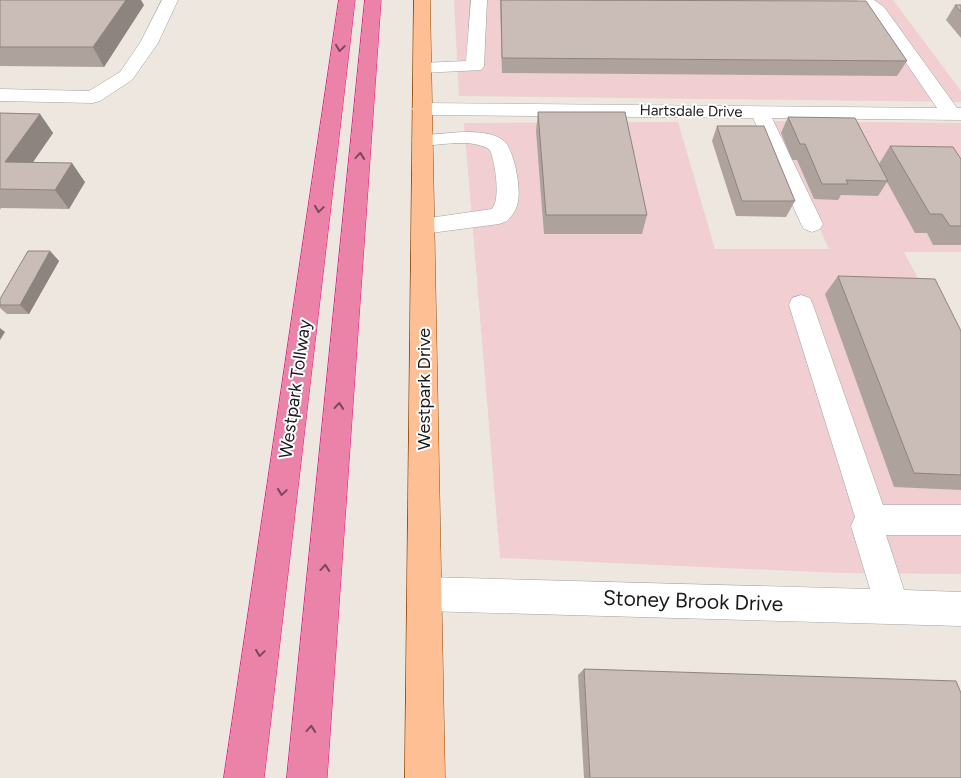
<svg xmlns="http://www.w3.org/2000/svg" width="961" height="778" font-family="Figtree,sans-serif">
  <rect width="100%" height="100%" fill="#eee7e0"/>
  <g fill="#f0ced2">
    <path d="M454,0H893L961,91V102L459,96Z"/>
    <path d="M771,121L961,123V252H904L961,359V574L840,573L500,558L464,123L678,122L715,249H829Z"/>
  </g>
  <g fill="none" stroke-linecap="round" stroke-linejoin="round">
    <defs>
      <g id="minor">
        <path d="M162,0H178L158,43L132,80L100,101L93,103L0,101V89L89,91L120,72L140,43Z"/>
        <path d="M471,0H487L484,66L481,70L422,73L416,72L413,68L416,64L422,63L466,61Z"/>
        <path d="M856,0H874L884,7L957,108H961V120L772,118L823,224L820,229L812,232L804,229L801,224L753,118L422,115L415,113L412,109L415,105L422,103L937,108L872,13Z"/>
        <path d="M462,132C475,132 494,132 504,141C514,150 521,187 518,201C517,209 512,216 507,221L499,224L423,234L415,232L412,226L415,220L492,209C501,199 495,162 490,150C473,138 442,145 422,146L415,144L412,140L415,136Z"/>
        <path d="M801,295L810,298L813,305L883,505H961V535H886L904,590L961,592V626L425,611L413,606L408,594L413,582L425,577L870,589L851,526L855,517L789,305L792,298Z"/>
      </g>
      <path id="major" d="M414,0H430L445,778H405Z"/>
      <g id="highway">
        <path d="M339,0H355L264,778H224Z"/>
        <path d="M365,0H381L327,778H287Z"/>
      </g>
    </defs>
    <use href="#minor" stroke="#a2a2a2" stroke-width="1"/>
    <use href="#major" stroke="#934a00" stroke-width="1"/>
    <use href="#highway" stroke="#df1a7e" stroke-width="1"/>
    <use href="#minor" fill="#fff" fill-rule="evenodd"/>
    <use href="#major" fill="#ffbf94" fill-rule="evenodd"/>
    <use href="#highway" fill="#eb82a7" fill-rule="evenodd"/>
  </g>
  <g fill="#aea29d">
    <path d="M0,0L144,5L104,67L0,66Z"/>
    <path d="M500,0H621L907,61L897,76L502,73Z"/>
    <path d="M955,5H961V38L946,20Z"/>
    <path d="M538,112L647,215L642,234H544L536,131Z"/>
    <path d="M0,113L40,114L53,133L33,162L85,182L69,209L1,208L0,210Z"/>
    <path d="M788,117L879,164L890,146L961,159V245H933L927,233H915L887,182L878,196L841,195L838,200L814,199L797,160H792L781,133Z"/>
    <path d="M717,126L795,201L786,217L736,216L712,141Z"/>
    <path d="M50,251L59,261L29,314H7L0,308V299Z"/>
    <path d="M838,276L961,331V490L894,487L825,294Z"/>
    <path d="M584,669L961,778H584L578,675Z"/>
  </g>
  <g fill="#8d847f">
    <path d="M126,0H141L144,5L104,67L93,47Z"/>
    <path d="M40,114L53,133L20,181L5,162Z"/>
    <path d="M72,163L85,182L69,209L55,190Z"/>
    <path d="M50,251L59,261L29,314L20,305Z"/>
    <path d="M0,328L5,332L0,340Z"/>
  </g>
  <g fill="#cabcb6" stroke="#8d847f">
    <path d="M0,0H126L93,47H0Z"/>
    <path d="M501,0L866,1L907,61L502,58Z"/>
    <path d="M955,5H961V12Z"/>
    <path d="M538,112H625L647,215H546Z"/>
    <path d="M0,113L40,114L5,162L72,163L55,190L0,189Z"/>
    <path d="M788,117L855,118L888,181L846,180L848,184H822L805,144H800Z"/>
    <path d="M717,126H764L795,201H742Z"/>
    <path d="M890,146L953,147L961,159V226H950L942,214H930Z"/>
    <path d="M28,251H50L20,305H0V299Z"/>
    <path d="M838,276L935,279L961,331V475L914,473Z"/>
    <path d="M584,669L956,681L961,693V778H590Z"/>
  </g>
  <defs><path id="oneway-chevron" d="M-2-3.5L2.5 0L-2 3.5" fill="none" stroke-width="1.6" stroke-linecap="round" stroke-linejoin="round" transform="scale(1.25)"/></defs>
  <g stroke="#79495a">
    <use href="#oneway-chevron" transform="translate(340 48) rotate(98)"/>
    <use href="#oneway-chevron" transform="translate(360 156) rotate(-85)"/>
    <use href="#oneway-chevron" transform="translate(319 209) rotate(98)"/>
    <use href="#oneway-chevron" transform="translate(339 406) rotate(-85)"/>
    <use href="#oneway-chevron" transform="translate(282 492) rotate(98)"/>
    <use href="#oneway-chevron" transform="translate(325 568) rotate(-85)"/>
    <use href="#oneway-chevron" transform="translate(260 653) rotate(98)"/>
    <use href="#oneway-chevron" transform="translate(311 729) rotate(-85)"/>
  </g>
  <g text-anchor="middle" stroke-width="4" stroke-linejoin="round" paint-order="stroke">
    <g font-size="15" fill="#1b1b1b" stroke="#fff">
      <text transform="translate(691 111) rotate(1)" y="5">Hartsdale Drive</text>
    </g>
    <g font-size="18" fill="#1b1b1b" stroke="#fff">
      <text transform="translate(295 389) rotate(-82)" y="6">Westpark Tollway</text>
      <text transform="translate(424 389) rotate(-90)" y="6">Westpark Drive</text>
    </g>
    <g font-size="21" fill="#1b1b1b" stroke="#fff">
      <text transform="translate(693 601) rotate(2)" y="7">Stoney Brook Drive</text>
    </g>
  </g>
</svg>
